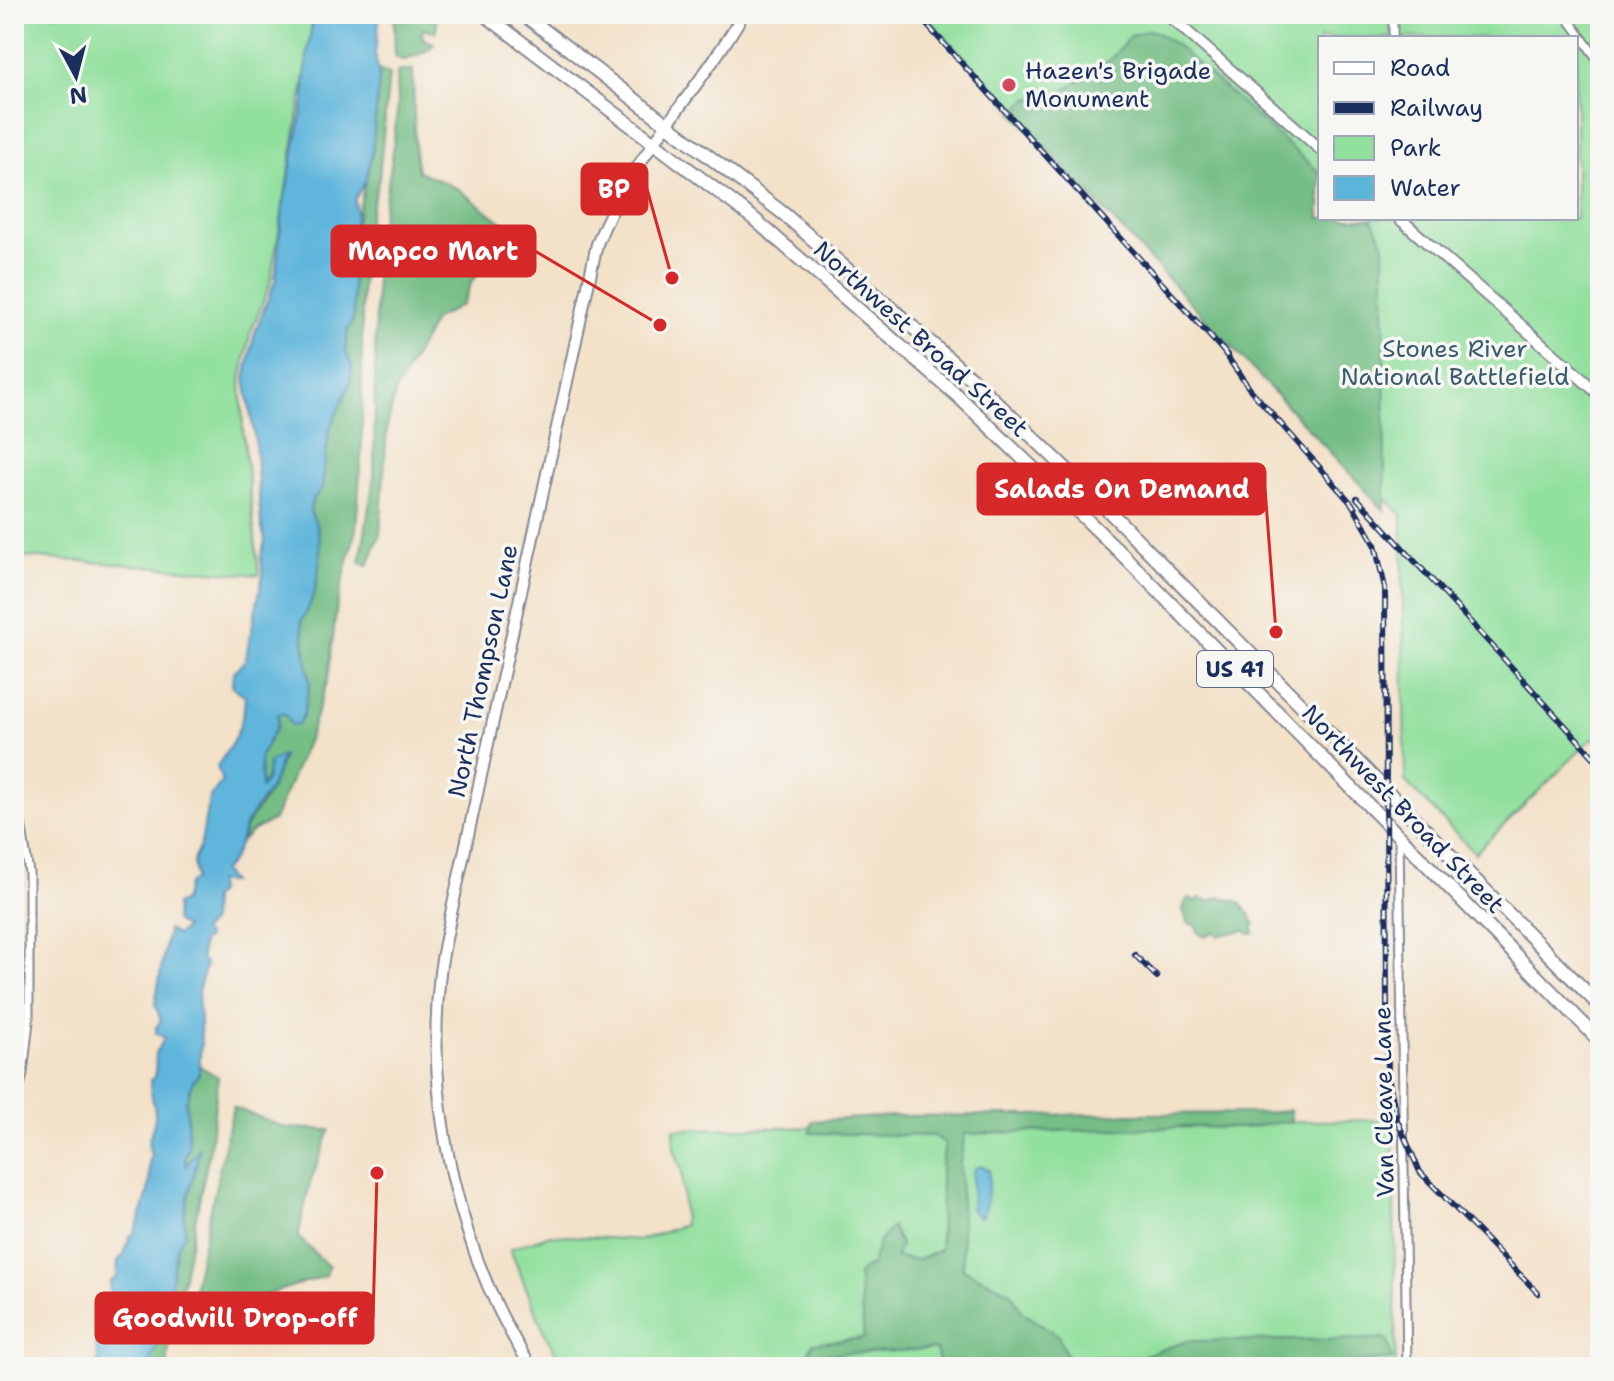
<svg xmlns="http://www.w3.org/2000/svg" width="1614" height="1381" font-family="'Shantell Sans',sans-serif">
  <rect width="100%" height="100%" fill="#f6f6f2"/>
  <filter id="ink" filterUnits="userSpaceOnUse"><feTurbulence type="fractalNoise" baseFrequency=".0125" numOctaves="2"/><feDisplacementMap in="SourceGraphic" scale="16" xChannelSelector="R" yChannelSelector="G"/><feConvolveMatrix kernelMatrix="1 2 1 2 8 2 1 2 1" color-interpolation-filters="sRGB"/></filter>
  <filter id="wash" filterUnits="userSpaceOnUse"><feTurbulence type="fractalNoise" baseFrequency=".006" numOctaves="4" result="noise"/><feDisplacementMap in="SourceGraphic" scale="32" xChannelSelector="R" yChannelSelector="G"/><feGaussianBlur stdDeviation="1.8" result="paint"/><feColorMatrix in="noise" values="0 0 0 0 0 0 0 0 0 0 0 0 0 0 0 0 0 1.4 0 .05"/><feComposite in="paint" operator="in"/></filter>
  <g filter="url(#wash)">
    <rect width="100%" height="100%" fill="#f3e1c8"/>
    <g fill="#92e09e" stroke="#56887e" stroke-width="2" fill-rule="evenodd">
      <path d="M14,14H313L305,76L270,284L250,334L241,379L243,430L259,575L14,556Z"/>
      <path d="M924,14H1600V745L1593,738L1475,853L1405,781L1402,515L1067,167ZM1320,38H1576V218H1320Z"/>
      <path d="M1393,1120L1396,1367H564L546,1336L510,1249L550,1235L641,1240L684,1225L682,1172L674,1148V1129Z"/>
    </g>
    <g fill="#75be85" stroke="#487672" stroke-width="2">
      <path d="M394,14H436L437,32L422,29L423,39L434,43L430,49L403,61L395,56Z"/>
      <path d="M1148,30L1156,32L1176,45L1320,173V218H1370L1375,223L1384,245L1385,511L1013,113L1029,98L1052,99L1111,59L1130,36Z"/>
      <path d="M377,70L389,74L379,178L366,228L362,287V443L356,529L337,604L328,679L309,737L274,820L252,831L241,842C247,816 262,808 272,786C276,777 279,766 283,757L260,788L259,756L277,726L278,714H285L292,725L303,716L309,689V673L305,662L306,651L301,621C319,595 328,537 310,512L312,501L322,488L329,430L350,383L352,366L345,350L348,329L354,317L351,243L372,153Z"/>
      <path d="M413,70L415,152L418,171L457,188L502,222L488,261L472,281L462,305L435,319L396,390L387,427L380,535L368,565L360,563L374,477L376,276L379,232L391,166L398,104L397,72Z"/>
      <path d="M1220,897L1239,902L1251,916L1252,922L1255,923L1253,928L1254,934H1248L1247,931C1244,930 1223,934 1220,936L1215,932L1205,937L1197,932V926L1187,922L1183,909L1187,899L1191,898L1195,902L1199,898L1209,902Z"/>
      <path d="M198,1065L218,1077L210,1148L168,1353V1367H153L151,1357C167,1335 167,1305 171,1279C172,1269 175,1258 177,1248C178,1242 184,1238 185,1232C186,1228 184,1223 184,1219C187,1196 194,1174 199,1152L194,1155L186,1167L185,1157L189,1145L186,1102Z"/>
      <path d="M233,1107L286,1128L330,1130L309,1186L298,1237L329,1267L325,1276L234,1305L228,1330L206,1334L188,1313Z"/>
      <path d="M1290,1110L1291,1121L1244,1128L1185,1127L965,1134L960,1163L963,1269L1011,1292L1022,1312L1058,1335L1067,1357H1139L1187,1341L1386,1339L1393,1359L1301,1367H940L936,1349L808,1355L813,1343L864,1338L858,1274L872,1264L879,1242L892,1227L901,1246L895,1257L917,1260L940,1250L941,1166L945,1143L933,1136L810,1133L812,1121L896,1116L1266,1113Z"/>
    </g>
    <g fill="#5eb5db" stroke="#3c729c" stroke-width="2">
      <path d="M314,14H380L375,53L379,77L372,153L366,180L355,199L356,214L351,243L354,317L348,329L345,350L352,366L350,384L329,430L322,488L312,501L310,512C328,538 319,594 301,621L310,683L303,716L298,724L291,725L285,714H278L277,726L260,756L261,787L266,781L269,762L283,756C277,767 276,779 269,790C262,801 250,814 245,826C239,842 237,860 222,871L231,882H217L218,893L212,898L211,921L202,931L207,938L202,942L201,958L206,965L198,991L201,1041L199,1074L193,1081L186,1102L189,1145L185,1157L186,1166L199,1148V1152C194,1174 187,1196 184,1219C184,1223 186,1228 185,1232C184,1238 178,1242 177,1248C168,1282 172,1327 151,1357L153,1367H96L99,1358C92,1346 99,1338 103,1328C109,1316 110,1295 110,1282L117,1277L118,1261L124,1255L130,1236L134,1234C140,1217 147,1203 149,1185C151,1174 147,1164 151,1154C144,1140 154,1131 155,1117C156,1103 148,1094 151,1080L155,1077L156,1052L165,1038L156,1033V1027L161,1021L155,1004L168,930L177,935L185,928L175,921L176,905L183,901L188,884L195,879L193,861L201,843L209,798L222,781L217,766C233,744 245,723 245,696L232,686L233,672L245,661L263,575L261,557L265,540L261,524L255,440L245,379L255,332L275,281L283,206L304,101L307,56Z"/>
      <path d="M982,1166L989,1170C990,1184 987,1202 983,1215L978,1217L971,1209L973,1172L975,1168Z"/>
    </g>
  </g>
  <g filter="url(#ink)">
    <g fill="none" stroke-linecap="round" stroke-linejoin="round">
      <defs>
        <g id="minor">
          <path d="M1393,14V38"/>
          <path d="M1565,14L1600,63"/>
          <path d="M14,805L20,816L29,873V1021L23,1074L14,1110"/>
          <path d="M1399,838L1407,1367"/>
        </g>
        <g id="secondary">
          <path d="M1167,14L1320,149"/>
          <path d="M1399,218L1600,395"/>
          <path d="M531,1367C459,1255 425,1105 440,973C442,954 447,936 450,918L597,244C630,158 698,93 743,14"/>
        </g>
        <g id="primary">
          <path d="M484,14L753,218L959,397L1118,550L1600,1041"/>
          <path d="M523,14L784,214L974,381L1085,487L1600,1006"/>
        </g>
      </defs>
      <use href="#minor" stroke="#878893" stroke-width="11"/>
      <use href="#secondary" stroke="#878893" stroke-width="14"/>
      <use href="#primary" stroke="#878893" stroke-width="16"/>
      <use href="#minor" stroke="#fff" stroke-width="7"/>
      <use href="#secondary" stroke="#fff" stroke-width="10"/>
      <use href="#primary" stroke="#fff" stroke-width="12"/>
      <defs>
        <g id="rail">
          <path d="M917,14L1228,356"/>
          <path d="M1222,349L1249,388L1352,504L1375,544L1385,588L1387,1002L1388,1076L1397,1120L1420,1172L1538,1293"/>
          <path d="M1357,498L1600,764"/>
          <path d="M1135,955L1157,977"/>
        </g>
      </defs>
      <use href="#rail" stroke="#1b2f5e" stroke-width="6"/>
      <use href="#rail" stroke="#f6f6f2" stroke-width="3" stroke-dasharray="9" stroke-linecap="butt"/>
    </g>
  </g>
  <circle fill="#d1495b" stroke="#f6f6f2" stroke-width="3" cx="1009" cy="85" r="8"/>
  <g text-anchor="middle" stroke-width="7" stroke-linejoin="round" paint-order="stroke">
    <rect fill="#f6f6f2" stroke="#5d6b8a" stroke-width="2" x="1197" y="651" width="76" height="36" rx="6"/>
    <g font-size="22" font-weight="bold" fill="#1b2f5e">
      <text x="1235" y="677">US 41</text>
    </g>
    <g font-size="24" fill="#1b2f5e" stroke="#f6f6f2" text-anchor="start">
      <text x="1025" y="79">Hazen's Brigade<tspan x="1025" dy="28">Monument</tspan></text>
    </g>
    <g font-size="24" fill="#1b2f5e" stroke="#f6f6f2">
      <text transform="translate(921 339) rotate(42)" y="8">Northwest Broad Street</text>
      <text transform="translate(483 671) rotate(-78)" y="8">North Thompson Lane</text>
      <text transform="translate(1403 809) rotate(46)" y="8">Northwest Broad Street</text>
      <text transform="translate(1384 1102) rotate(-91)" y="8">Van Cleave Lane</text>
    </g>
    <g font-size="24" fill="#395b6e" stroke="#f6f6f2">
      <text x="1455" y="357">Stones River<tspan x="1455" dy="28">National Battlefield</tspan></text>
    </g>
  </g>
  <path fill="none" stroke="#d62828" stroke-width="3" d="M672 278L647 189M660 325L535 251M1276 632L1265 489M377 1173L373 1318"/>
  <g fill="#d62828" stroke="#f6f6f2" stroke-width="3">
    <circle cx="672" cy="278" r="8"/>
    <circle cx="660" cy="325" r="8"/>
    <circle cx="1276" cy="632" r="8"/>
    <circle cx="377" cy="1173" r="8"/>
  </g>
  <g fill="#d62828" stroke="#d62828" stroke-width="3">
    <rect x="582" y="164" width="65" height="50" rx="8"/>
    <rect x="332" y="226" width="203" height="50" rx="8"/>
    <rect x="978" y="464" width="287" height="50" rx="8"/>
    <rect x="96" y="1293" width="277" height="50" rx="8"/>
  </g>
  <g font-size="26" text-anchor="middle" font-weight="bold" fill="#fff">
    <text x="614" y="198">BP</text>
    <text x="433" y="260">Mapco Mart</text>
    <text x="1122" y="498">Salads On Demand</text>
    <text x="235" y="1327">Goodwill Drop-off</text>
  </g>
  <rect width="1614" height="1381" fill="none" stroke="#f6f6f2" stroke-width="48"/>
  <rect x="1318" y="36" width="260" height="184" fill="#f6f6f2" stroke="#9ea6b7" stroke-width="2"/>
  <rect x="1334" y="62" width="40" height="12" fill="#ffffff" stroke="#9ea6b7" stroke-width="2"/>
  <text x="1390" y="76" font-size="24" fill="#1b2f5e">Road</text>
  <rect x="1334" y="102" width="40" height="12" fill="#1b2f5e" stroke="#9ea6b7" stroke-width="2"/>
  <text x="1390" y="116" font-size="24" fill="#1b2f5e">Railway</text>
  <rect x="1334" y="136" width="40" height="24" fill="#92e09e" stroke="#9ea6b7" stroke-width="2"/>
  <text x="1390" y="156" font-size="24" fill="#1b2f5e">Park</text>
  <rect x="1334" y="176" width="40" height="24" fill="#5eb5db" stroke="#9ea6b7" stroke-width="2"/>
  <text x="1390" y="196" font-size="24" fill="#1b2f5e">Water</text>
  <g transform="translate(76 76) rotate(173)" stroke="#f6f6f2" stroke-width="6" paint-order="stroke">
  <path d="M0-6L14 30L0 20L-14 30Z" fill="#1b2f5e"/>
  <text y="-12" font-size="22" font-weight="bold" text-anchor="middle" fill="#1b2f5e">N</text>
  </g>
</svg>
